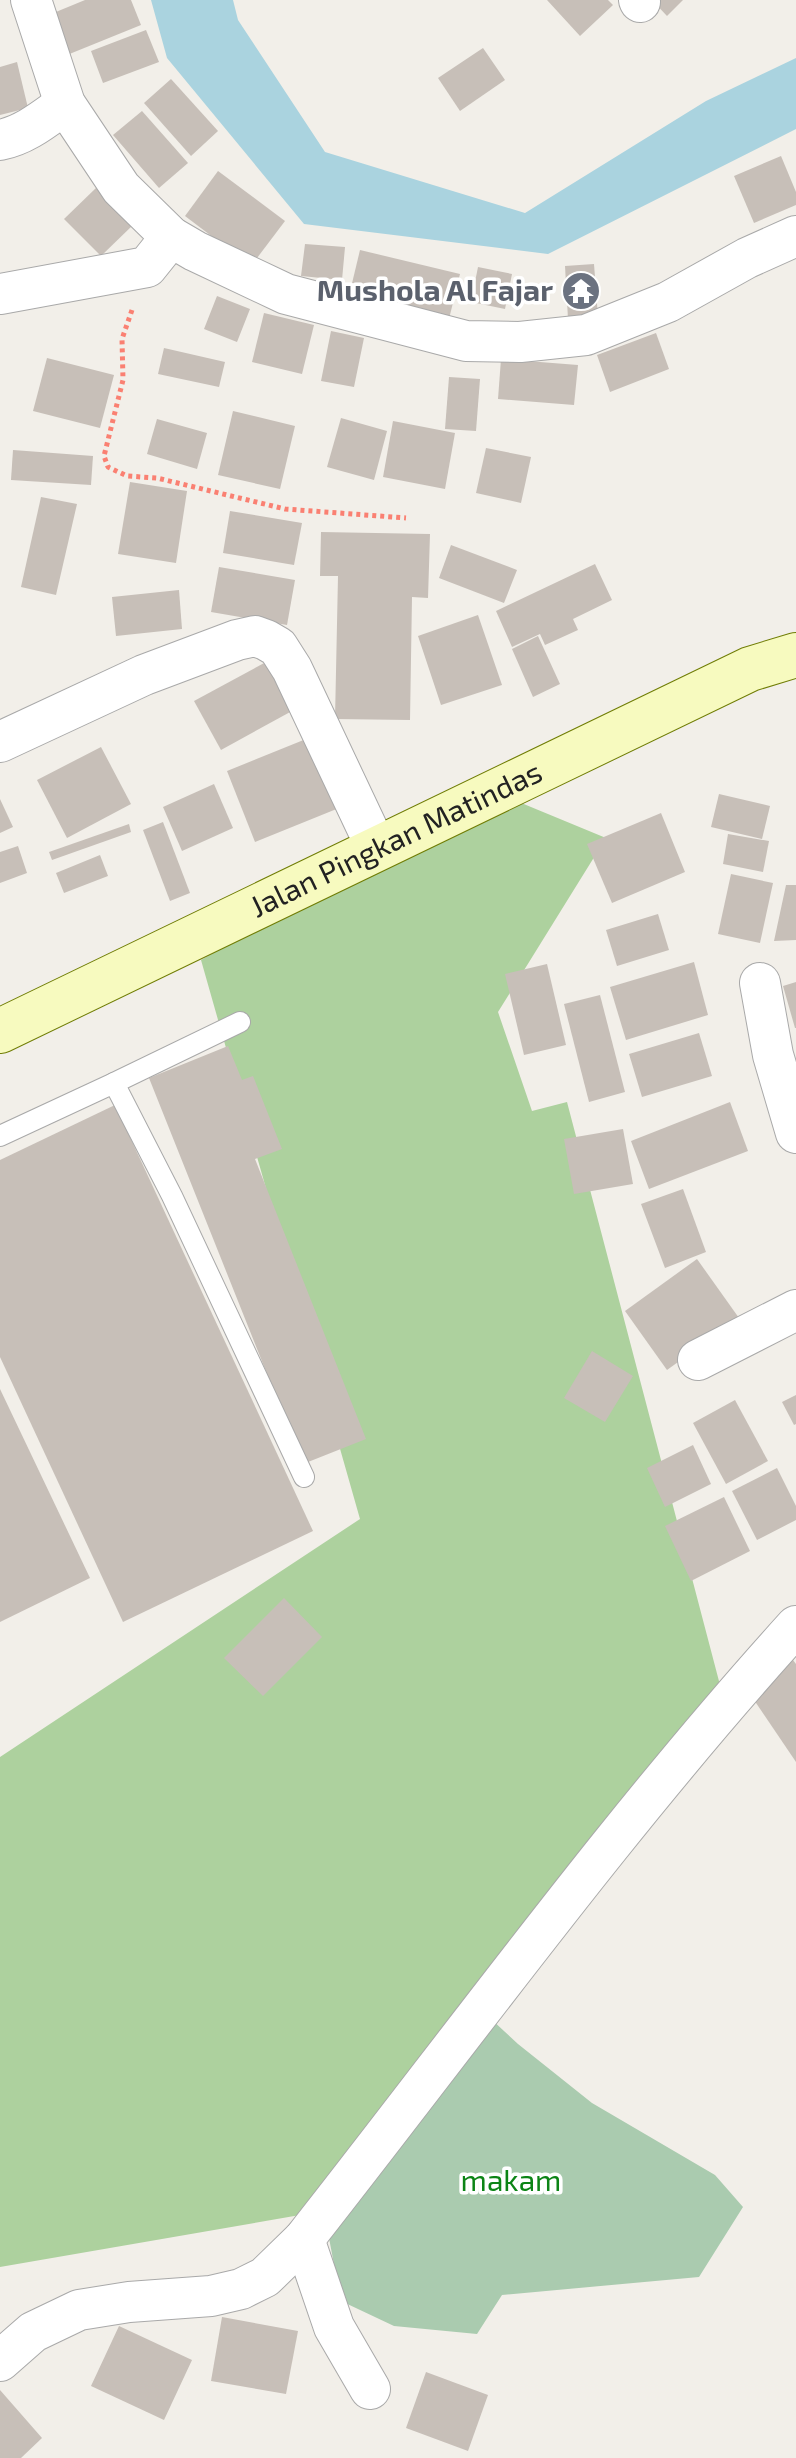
<svg xmlns="http://www.w3.org/2000/svg" width="796" height="2458" font-family="'Exo 2',sans-serif">
  <rect width="100%" height="100%" fill="#f2efe9"/>
  <path fill="#add19e" d="M495,792L606,838L498,1012L532,1111L567,1102L725,1704L300,2215L0,2267V1757L360,1519L201,960Z"/>
  <path fill="#aacbaf" d="M490,2018L518,2044L592,2103L715,2175L743,2207L699,2277L502,2295L477,2334L394,2326L341,2301L329,2238Z"/>
  <path fill="#aad3df" d="M151,0H233L238,20L325,152L525,213L706,101L796,58V129L548,254L304,224L167,58Z"/>
  <g fill="#c7bfb8">
    <path d="M85,0H131L141,25L67,55L51,14Z"/>
    <path d="M547,0H608L613,5L580,36Z"/>
    <path d="M652,0H683L667,16Z"/>
    <path d="M146,30L159,62L103,83L91,51Z"/>
    <path d="M483,48L505,80L460,111L438,78Z"/>
    <path d="M17,62L28,108L0,115V67Z"/>
    <path d="M171,79L218,131L191,156L144,103Z"/>
    <path d="M142,111L188,163L159,188L113,135Z"/>
    <path d="M781,156L796,192V205L754,223L734,176Z"/>
    <path d="M218,171L285,221L251,266L185,216Z"/>
    <path d="M96,188L133,225L101,256L64,219Z"/>
    <path d="M305,244L345,247L342,280L301,276Z"/>
    <path d="M360,250L460,274L448,323L348,300Z"/>
    <path d="M594,264L598,317L568,319L565,266Z"/>
    <path d="M478,267L512,274L505,309L471,302Z"/>
    <path d="M217,296L250,309L237,342L204,329Z"/>
    <path d="M264,313L314,325L302,374L252,362Z"/>
    <path d="M331,331L364,338L354,387L321,381Z"/>
    <path d="M656,333L669,369L610,392L597,355Z"/>
    <path d="M164,348L225,362L219,387L158,374Z"/>
    <path d="M47,358L114,375L100,428L33,411Z"/>
    <path d="M501,359L578,365L574,405L498,399Z"/>
    <path d="M449,377L480,379L476,431L445,429Z"/>
    <path d="M233,411L295,426L280,489L218,475Z"/>
    <path d="M341,418L387,431L374,480L327,467Z"/>
    <path d="M157,419L207,433L197,469L147,454Z"/>
    <path d="M393,421L455,433L445,489L383,477Z"/>
    <path d="M486,448L531,457L521,503L476,493Z"/>
    <path d="M13,450L93,456L91,485L11,480Z"/>
    <path d="M130,482L187,491L176,563L118,554Z"/>
    <path d="M41,497L77,504L56,595L21,587Z"/>
    <path d="M230,511L302,523L294,565L223,553Z"/>
    <path d="M321,532L430,534L428,598L412,597L410,720L335,719L338,576H320Z"/>
    <path d="M451,545L517,570L504,603L439,578Z"/>
    <path d="M595,564L612,600L573,619L578,630L545,645L540,634L512,647L496,611Z"/>
    <path d="M219,567L295,580L287,625L211,612Z"/>
    <path d="M179,590L182,629L116,636L112,597Z"/>
    <path d="M478,615L502,685L441,705L418,636Z"/>
    <path d="M538,636L560,684L533,697L512,649Z"/>
    <path d="M266,662L292,711L221,750L194,701Z"/>
    <path d="M311,737L339,808L255,842L227,771Z"/>
    <path d="M101,747L131,804L67,838L37,780Z"/>
    <path d="M214,784L233,828L182,851L163,807Z"/>
    <path d="M719,794L770,806L762,839L711,827Z"/>
    <path d="M0,799L13,827L0,833Z"/>
    <path d="M661,813L685,872L612,903L587,844Z"/>
    <path d="M163,822L190,893L170,901L143,830Z"/>
    <path d="M129,824L131,832L52,860L49,852Z"/>
    <path d="M728,834L769,841L763,872L723,864Z"/>
    <path d="M18,846L27,873L0,883V852Z"/>
    <path d="M100,855L108,876L64,893L56,873Z"/>
    <path d="M731,874L773,883L760,943L718,934Z"/>
    <path d="M786,885H796V940L774,941Z"/>
    <path d="M658,914L669,950L617,966L606,930Z"/>
    <path d="M694,962L708,1015L626,1040L610,987Z"/>
    <path d="M547,964L566,1045L524,1055L505,974Z"/>
    <path d="M796,982V1028H795L783,986Z"/>
    <path d="M600,995L625,1092L589,1102L564,1004Z"/>
    <path d="M699,1033L712,1076L642,1097L629,1054Z"/>
    <path d="M228,1046L242,1080L253,1076L282,1149L255,1159L366,1439L303,1464L149,1078Z"/>
    <path d="M730,1102L748,1151L649,1189L631,1141Z"/>
    <path d="M115,1105L313,1531L123,1622L0,1357V1160Z"/>
    <path d="M623,1129L633,1184L574,1194L564,1139Z"/>
    <path d="M683,1189L706,1252L665,1268L641,1204Z"/>
    <path d="M697,1259L739,1318L667,1370L625,1311Z"/>
    <path d="M592,1351L633,1376L605,1422L564,1398Z"/>
    <path d="M0,1389L90,1578L0,1622Z"/>
    <path d="M796,1395V1424L794,1425L782,1402Z"/>
    <path d="M735,1400L768,1461L726,1484L693,1423Z"/>
    <path d="M693,1445L711,1484L665,1507L647,1468Z"/>
    <path d="M777,1468L796,1506V1520L757,1540L732,1491Z"/>
    <path d="M724,1497L750,1551L691,1581L665,1526Z"/>
    <path d="M284,1598L322,1637L263,1696L224,1658Z"/>
    <path d="M793,1660L796,1664V1762L748,1691Z"/>
    <path d="M222,2317L298,2331L286,2394L211,2381Z"/>
    <path d="M119,2326L192,2360L164,2420L91,2386Z"/>
    <path d="M426,2372L488,2395L468,2451L406,2428Z"/>
    <path d="M0,2390L42,2438L21,2458H0Z"/>
  </g>
  <g fill="none" stroke-linecap="round" stroke-linejoin="round">
    <defs>
      <g id="lane">
        <path d="M114,1083L240,1022"/>
        <path d="M0,1136L114,1083L172,1196L304,1477"/>
      </g>
      <g id="street">
        <path d="M31,0L65,104L121,188L171,237L195,251L286,294L466,341L520,342L586,335L668,302L747,258L796,236"/>
        <path d="M639,0L640,2"/>
        <path d="M0,140C25,135 44,119 65,104"/>
        <path d="M0,294L147,267L171,237"/>
        <path d="M0,742L144,675L237,640L255,636L266,640L278,647L292,669L377,849"/>
        <path d="M760,983L773,1055L796,1133"/>
        <path d="M698,1360L796,1310"/>
        <path d="M304,2239L334,2327L370,2389"/>
        <path d="M0,2361L33,2332L79,2310L129,2302L211,2296L241,2289L265,2277L304,2239C466,2033 620,1820 796,1626"/>
      </g>
      <g id="secondary">
        <path id="s1" d="M0,1031L750,669L796,655"/>
      </g>
    </defs>
    <use href="#lane" stroke="#a9a9a9" stroke-width="22"/>
    <use href="#street" stroke="#a9a9a9" stroke-width="42"/>
    <use href="#secondary" stroke="#707d05" stroke-width="46"/>
    <path stroke="#fa8072" stroke-width="5" stroke-dasharray="4 4" stroke-linecap="butt" d="M132,310L122,339L123,380L104,456L108,467L127,476L157,478L285,509L406,518"/>
    <use href="#lane" stroke="#fff" stroke-width="20"/>
    <use href="#street" stroke="#fff" stroke-width="40"/>
    <use href="#secondary" stroke="#f7fabf" stroke-width="44"/>
  </g>
  <defs>
    <symbol id="temple-disc" viewBox="-11 -11 22 22"><circle r="9.5" fill="#6b7280" stroke="#fff"/><path d="M0-6L5-2H3V0L6.5 2.5H4V6H1.5V3h-3V6H-4V2.5H-6.5L-3 0V-2H-5Z" fill="#fff"/></symbol>
  </defs>
  <g fill-rule="evenodd">
    <use href="#temple-disc" x="559" y="269" width="44" height="44"/>
  </g>
  <g text-anchor="middle" stroke-width="7" stroke-linejoin="round" paint-order="stroke">
    <g font-size="30" font-weight="bold" fill="#5b616d" stroke="#fff" text-anchor="end">
      <text x="553" y="301">Mushola Al Fajar</text>
    </g>
    <g font-size="30" fill="#222" stroke="#fff">
      <text dy="10" stroke="none"><textPath href="#s1" startOffset="440">Jalan Pingkan Matindas</textPath></text>
    </g>
    <g font-size="30" fill="#0c8416" stroke="#fff">
      <text x="511" y="2191">makam</text>
    </g>
  </g>
</svg>
